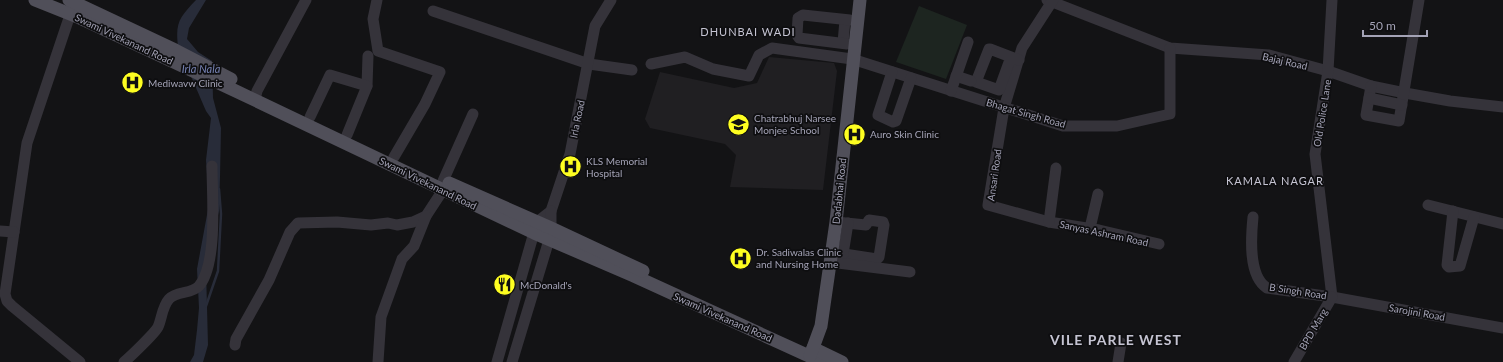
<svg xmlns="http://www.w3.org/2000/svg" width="1503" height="362" font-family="Lato,sans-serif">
  <rect width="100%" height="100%" fill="#131315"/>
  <path fill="#201f22" d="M769,57L834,63L837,71L823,190L730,187L736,155L725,144L650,128L645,119L660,72L734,88L757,83Z"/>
  <path fill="#1d2520" d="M919,6L967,25L946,79L896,62Z"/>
  <path fill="#282c39" d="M196,0H206L189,28L187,39L198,52L212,61L213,98L221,128L220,177L219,211L206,269L208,345L203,362H190L194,355L197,330L199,308L197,269L209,204L206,160L211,118L206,111L178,46C175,22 180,17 196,0Z"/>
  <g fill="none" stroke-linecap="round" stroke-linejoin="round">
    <path stroke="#282c39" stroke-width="2.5" d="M206,306L218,271L221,214L219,189"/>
    <g stroke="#35333a" stroke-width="11">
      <path d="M377,0L373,19L378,51L440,72L425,104L394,157"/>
      <path d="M1047,0L1170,48L1269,55L1328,71L1371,86L1405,93L1450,101L1503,107"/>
      <path d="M1053,0L1022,48L1004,108L988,205L1049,222L1099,230L1159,244"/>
      <path d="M73,6L27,143L5,294L7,301L12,306L80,362"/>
      <path d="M433,11L589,64L632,70"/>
      <path d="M843,43L845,20"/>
      <path d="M847,44L799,38L797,35L798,18L803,15L850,20"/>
      <path d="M1011,57L999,90L976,82L989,49H990L1019,60"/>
      <path d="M651,64L685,57L713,69L749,76L759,55L772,48L852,59L1063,126H1117L1170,114V48"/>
      <path d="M892,72L878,115L893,122L896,121L911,78"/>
      <path d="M956,76L971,81"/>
      <path d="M367,86L368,56"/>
      <path d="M1371,86L1366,115L1399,121L1419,0"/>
      <path d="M951,91L968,42"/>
      <path d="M1369,98L1402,105"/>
      <path d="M255,100L257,91L306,0"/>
      <path d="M310,117L330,75L367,86L347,135"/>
      <path d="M443,181L473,114"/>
      <path d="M1428,205L1503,224"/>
      <path d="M1453,211L1447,265L1449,267L1460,266L1474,217"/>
      <path d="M1253,217C1251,237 1248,276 1267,288L1332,297L1503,328"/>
      <path d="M1049,222L1056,168"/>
      <path d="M1090,228L1098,194"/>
      <path d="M0,231L14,232"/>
      <path d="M831,252L877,259L879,257L884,225L883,222L869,220L866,225L836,222"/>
      <path d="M843,254L848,223"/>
      <path d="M830,262L910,272"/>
      <path d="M1332,297L1315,154L1328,71L1332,0"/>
      <path d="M235,345L236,339L269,280L290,232L298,223L337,222L371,225L388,223L397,225L413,222L426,216L443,190"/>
      <path d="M124,362C130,357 155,333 158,327C162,318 162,307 169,299C176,291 192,294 199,286C218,264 212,195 212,166"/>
      <path d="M378,362L381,317L402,259L414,246L426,216"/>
      <path d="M497,362L537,222L551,211L570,154L595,26L611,0"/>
      <path d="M512,362L549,240L551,228V211"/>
      <path d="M1118,362L1121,343"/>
      <path d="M1294,362L1332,297"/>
    </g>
    <g stroke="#504f59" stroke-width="13">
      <path d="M35,0L80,18L221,84L534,233L634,276L822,362"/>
      <path d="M69,0L175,50L231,79"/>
      <path d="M449,183L551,228L643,271"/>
      <path d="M813,348L842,362"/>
      <path d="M810,356L821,326L836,222L860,0"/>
    </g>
  </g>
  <defs>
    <symbol id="hospital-disc" viewBox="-11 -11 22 22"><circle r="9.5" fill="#fefe21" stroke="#0e0e10"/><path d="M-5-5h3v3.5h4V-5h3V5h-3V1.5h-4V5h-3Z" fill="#111"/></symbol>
    <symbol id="school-disc" viewBox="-11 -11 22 22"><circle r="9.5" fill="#fefe21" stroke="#0e0e10"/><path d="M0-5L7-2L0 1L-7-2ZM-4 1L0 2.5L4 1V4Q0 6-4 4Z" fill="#111"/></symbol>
    <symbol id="restaurant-disc" viewBox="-11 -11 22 22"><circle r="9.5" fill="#fefe21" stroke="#0e0e10"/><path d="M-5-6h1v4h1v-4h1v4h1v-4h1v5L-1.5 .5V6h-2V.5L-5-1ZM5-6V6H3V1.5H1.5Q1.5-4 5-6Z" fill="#111"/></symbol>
  </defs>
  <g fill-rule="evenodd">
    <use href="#hospital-disc" x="120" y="70" width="25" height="25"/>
    <use href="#school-disc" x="726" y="112" width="25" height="25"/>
    <use href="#hospital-disc" x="842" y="122" width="25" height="25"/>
    <use href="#hospital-disc" x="558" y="154" width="25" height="25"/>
    <use href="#hospital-disc" x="728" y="246" width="25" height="25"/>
    <use href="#restaurant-disc" x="492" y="272" width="25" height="25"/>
  </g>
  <g text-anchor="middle" stroke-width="3.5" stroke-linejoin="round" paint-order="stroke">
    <g font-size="10" fill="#a4a3b6" stroke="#0e0e10">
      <text transform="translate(124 39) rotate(25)" y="4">Swami Vivekanand Road</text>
      <text transform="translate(1285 61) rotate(13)" y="4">Bajaj Road</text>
      <text transform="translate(1026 113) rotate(16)" y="4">Bhagat Singh Road</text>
      <text transform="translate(1322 113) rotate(-81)" y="4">Old Police Lane</text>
      <text transform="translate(577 119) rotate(-78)" y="4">Irla Road</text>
      <text transform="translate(994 175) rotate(-82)" y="4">Ansari Road</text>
      <text transform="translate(428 183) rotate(26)" y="4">Swami Vivekanand Road</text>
      <text transform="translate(839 191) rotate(-84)" y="4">Dadabhai Road</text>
      <text transform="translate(1104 233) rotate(12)" y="4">Sanyas Ashram Road</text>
      <text transform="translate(1298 291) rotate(9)" y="4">B Singh Road</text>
      <text transform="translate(1417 312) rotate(10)" y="4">Sarojini Road</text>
      <text transform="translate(723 317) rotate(24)" y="4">Swami Vivekanand Road</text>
      <text transform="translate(1313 329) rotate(-60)" y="4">BPD Marg</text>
    </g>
    <g font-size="10" fill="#a4a3b6" stroke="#0e0e10" text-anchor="start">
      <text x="148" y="87">Mediwavw Clinic</text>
      <text x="754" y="122">Chatrabhuj Narsee<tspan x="754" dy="12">Monjee School</tspan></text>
      <text x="870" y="138">Auro Skin Clinic</text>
      <text x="586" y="165">KLS Memorial<tspan x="586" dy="12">Hospital</tspan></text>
      <text x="756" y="256">Dr. Sadiwalas Clinic<tspan x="756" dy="12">and Nursing Home</tspan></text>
      <text x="520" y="289">McDonald's</text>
    </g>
    <g font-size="11" letter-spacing="1" fill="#c5c4d2" stroke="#0e0e10">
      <text x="748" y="36">DHUNBAI WADI</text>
      <text x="1275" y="185">KAMALA NAGAR</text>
    </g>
    <g font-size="11" font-style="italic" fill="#7783b4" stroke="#0e0e10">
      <text x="201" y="73">Irla Nala</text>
    </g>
    <g font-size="14" font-weight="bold" letter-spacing="1" fill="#c5c4d2" stroke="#0e0e10">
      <text x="1116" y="345">VILE PARLE WEST</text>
    </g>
  </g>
  <path d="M1363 30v6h64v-6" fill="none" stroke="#a4a3b6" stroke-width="2"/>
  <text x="1369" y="30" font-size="12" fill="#a4a3b6" stroke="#0e0e10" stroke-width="3" paint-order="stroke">50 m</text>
</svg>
